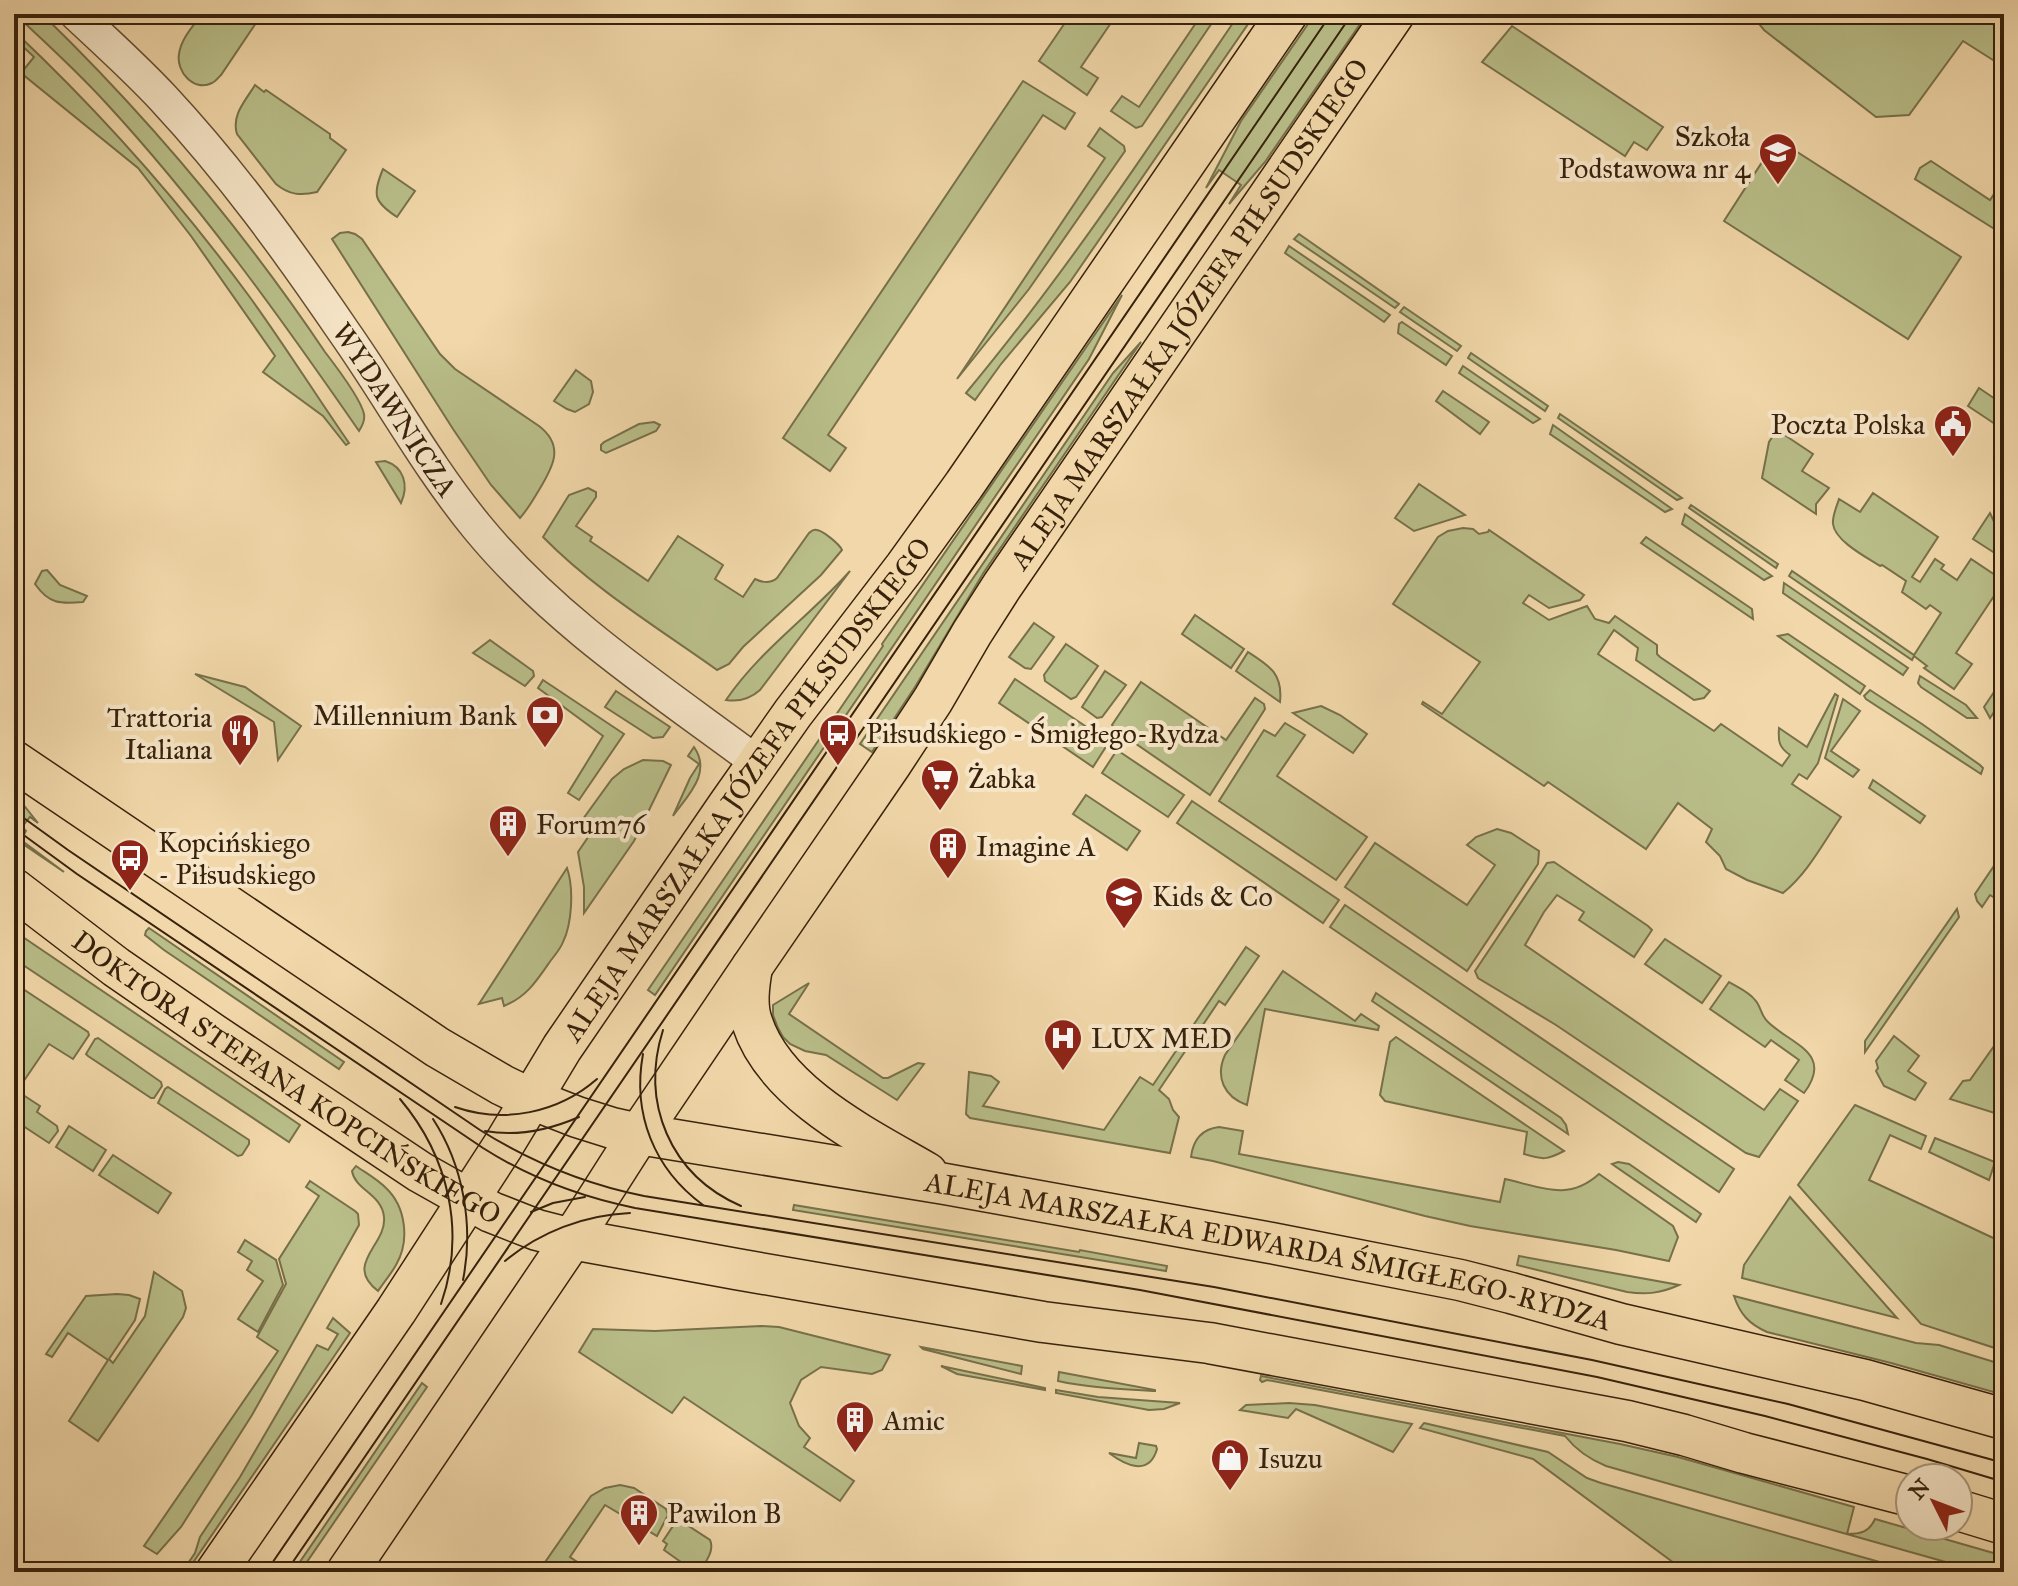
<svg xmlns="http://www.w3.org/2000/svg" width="2018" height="1586" font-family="'IM FELL Great Primer',serif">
  <rect width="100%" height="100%" fill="#f1d7a9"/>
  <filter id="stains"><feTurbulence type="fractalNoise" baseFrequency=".0025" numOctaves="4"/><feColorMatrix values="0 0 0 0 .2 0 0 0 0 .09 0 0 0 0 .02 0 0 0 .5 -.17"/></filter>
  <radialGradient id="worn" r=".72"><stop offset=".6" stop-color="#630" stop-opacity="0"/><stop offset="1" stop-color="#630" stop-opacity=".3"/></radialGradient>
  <g fill="#b9be89" stroke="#78704a" stroke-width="2">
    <path d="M15,14H42C147,116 243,230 325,352C335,365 361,400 364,414C365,421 362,426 359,431C280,317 200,205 106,103C78,72 46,43 15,14Z"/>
    <path d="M103,14H149C135,25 117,26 103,14Z"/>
    <path d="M202,14H262L221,75C219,77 215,82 212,83C193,92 176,71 179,54C181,39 193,26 202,14Z"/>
    <path d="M1071,14H1117L1081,67L1098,78L1087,95L1039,61Z"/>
    <path d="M1202,14H1218L1142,126L1136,128L1111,111L1122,96L1139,107Z"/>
    <path d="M1239,14H1255L1070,282L1001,364L975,400L966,393C1066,273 1152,143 1239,14Z"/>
    <path d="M1315,14H1367L1265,162L1229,204L1241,185L1219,170L1206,188L1241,121Z"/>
    <path d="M1751,14H2004V67L1963,41L1909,115L1876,117L1764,30Z"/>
    <path d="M1512,26L1663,127L1647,150L1634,142L1625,156L1482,62Z"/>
    <path d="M14,31C100,112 179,201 249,296C284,344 315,394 349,443L346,445L323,416L263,372L275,356L191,236L138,168L21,73L34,57L14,38Z"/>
    <path d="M1023,81L1075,113L1065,129L1043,115L828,435L846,448L830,471L783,438Z"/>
    <path d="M255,85L264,92L266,90L330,134V138L346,150L317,192C301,196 289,195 276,184L237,134C231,115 246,100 255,85Z"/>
    <path d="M1100,128L1124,146L1125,151L1029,289L957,379L1105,158L1088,146Z"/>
    <path d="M1777,139L1961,257L1908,339L1724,221Z"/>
    <path d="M1931,161L1990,200L2004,179V235L1915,179L1920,168Z"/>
    <path d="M383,169L415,191L397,217C374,202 372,195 383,169Z"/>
    <path d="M348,232L355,234L362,239L440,354L455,369L539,426C565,446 553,467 539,490C533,500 528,509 520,518L491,485L453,429L332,239L340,233Z"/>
    <path d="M1299,234L1399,304L1395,308L1294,239Z"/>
    <path d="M1289,246L1390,315L1384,322L1285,253Z"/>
    <path d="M1122,295L1089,359L655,995L648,990L883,646L882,644Z"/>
    <path d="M1404,307L1461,346L1457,351L1400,312Z"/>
    <path d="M1402,322L1452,356L1446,365L1398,333L1399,324Z"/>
    <path d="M1141,342L984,572L915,687L872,752L860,744L1113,373Z"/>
    <path d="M1471,353L1548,406L1545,411L1468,358Z"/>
    <path d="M1463,366L1540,419L1533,423L1459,373Z"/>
    <path d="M576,370L591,381L593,392L589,404L575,412L567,409L554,401Z"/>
    <path d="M1979,388L2004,405V430L1968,406Z"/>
    <path d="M1443,391L1489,422L1480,434L1436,401Z"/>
    <path d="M1560,414L1682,498L1677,500L1558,418Z"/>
    <path d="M654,422L660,425L656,431L606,453L601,450V445L604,442L639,424Z"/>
    <path d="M1553,425L1672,509L1665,512L1550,434Z"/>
    <path d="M1777,430L1813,454L1802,471L1829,488L1816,504V514L1762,478L1769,442Z"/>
    <path d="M385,461C404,467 409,485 401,503L376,462Z"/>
    <path d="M1419,484L1465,515L1414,531L1395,518Z"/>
    <path d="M588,488L596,492V497L576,526L592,537L590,541L648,581L678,536L723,565L715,579L743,597L755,579C763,583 770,584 777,578L809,533C811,532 812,530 814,530C821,528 840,545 842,550L821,575L743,647L729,664L717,670C658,628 594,589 543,537L569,495Z"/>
    <path d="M1873,493L1938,537L1912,577L1920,582L1935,559L1944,565L1941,569L1957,580L1971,559L2004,581L1956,653L1972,664L1954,689L1924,668L1927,666L1914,656L1912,660L1789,576L1792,571L1914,655L1941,613L1930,605L1926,609L1902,592L1906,581L1882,565L1880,566C1866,557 1835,541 1833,524C1832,516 1837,506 1839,499L1860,512Z"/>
    <path d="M1691,505L1778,564L1776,568L1689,508Z"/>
    <path d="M1990,513L2004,543V559L1973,539Z"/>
    <path d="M1685,514L1772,576L1764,580L1682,524Z"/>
    <path d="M1463,528L1473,529L1479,534L1488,532L1489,530L1584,595L1580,600L1549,608L1529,595L1523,603L1549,620L1587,606L1595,619L1609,623L1615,616L1657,645V654L1660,657L1710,691L1704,698L1694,700L1636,660L1638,648L1614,630L1598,654L1714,731L1721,724L1782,766L1790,755C1779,747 1778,742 1779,728L1807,747L1835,694L1838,696L1818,763L1807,779L1799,774L1792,784L1841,817C1823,843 1808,873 1783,893L1747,880L1726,869L1720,856L1706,842L1712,829L1678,803L1646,849L1548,782L1544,786L1422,704L1423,702L1442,714L1480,662L1393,604L1438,537L1448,531Z"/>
    <path d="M1646,537L1752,609L1753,619L1641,543Z"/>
    <path d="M47,570L60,585L87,596L83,602C60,604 49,604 35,584L42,571Z"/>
    <path d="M850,571L760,690C750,699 739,702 726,700C760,650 810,616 850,571Z"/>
    <path d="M1784,583L1908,668L1903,675L1783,593Z"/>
    <path d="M1195,615L1244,649L1231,668L1182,634Z"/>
    <path d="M1034,623L1054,637L1031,669L1025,668L1009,657Z"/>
    <path d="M1788,634L1865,686L1860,694L1778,636Z"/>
    <path d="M490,640L533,671L534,676L525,686L473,653Z"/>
    <path d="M1066,644L1098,666L1076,697L1071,699L1045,681L1044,675Z"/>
    <path d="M1248,652C1270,666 1283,674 1280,702L1236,671Z"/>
    <path d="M1105,671L1126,685L1102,717L1097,718L1082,707Z"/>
    <path d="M195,674L245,687L301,726L278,760L274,722Z"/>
    <path d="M1920,676L1966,705L1977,718H1967L1921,687L1918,683Z"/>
    <path d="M2004,677V697L1990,718L1984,707Z"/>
    <path d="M1015,679L1109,742L1093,767L999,703Z"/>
    <path d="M543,680L624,734L579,800L568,793L603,736L538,688Z"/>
    <path d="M1141,682L1226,740L1255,698L1264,704L1265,709L1210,795L1116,730L1112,725Z"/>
    <path d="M1870,690L1922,724L1980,765L1983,768L1981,774L1866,699L1864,696Z"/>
    <path d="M616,691L670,727L663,737L653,738L605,707Z"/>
    <path d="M1843,699L1860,711L1831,751L1859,770L1853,777L1825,758Z"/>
    <path d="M1321,706L1340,715L1367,734L1353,753L1293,713Z"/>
    <path d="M1285,723L1305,735L1277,776L1367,837L1336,880L1219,801L1264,730L1275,736Z"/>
    <path d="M694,747C712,773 688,795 673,816L690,778L699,764L688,756Z"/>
    <path d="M1117,750L1184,795L1168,817L1102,773Z"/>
    <path d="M643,760L663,761L671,765L634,841L584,913V887L578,852L595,827L583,819L612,779L624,769Z"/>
    <path d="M1873,780L1925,816L1920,823L1869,788Z"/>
    <path d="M14,793L38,823L30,817L22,827L26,831L21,840L64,872L14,838Z"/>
    <path d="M1086,795L1140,831L1127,850L1073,814Z"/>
    <path d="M1192,801L1339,900L1323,923L1177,823Z"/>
    <path d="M1497,829L1511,833L1539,851L1538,864L1467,971L1345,887L1375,843L1467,905L1495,865L1467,845L1476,837Z"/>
    <path d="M2004,851V904L1990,895L1982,907L1977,901L1975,894Z"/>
    <path d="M1554,862L1648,926L1652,930L1634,957L1579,920L1584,912L1557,895L1544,912L1525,945L1764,1110L1780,1089L1798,1101L1759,1157L1746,1153L1556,1025L1478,978L1475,971L1542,871L1547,863Z"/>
    <path d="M567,868C574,888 572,924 563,942C560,950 553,957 549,963C536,982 526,997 504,1006L502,998L479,1004Z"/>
    <path d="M1345,905L1734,1169L1719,1192L1330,927Z"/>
    <path d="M1957,909L1959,917L1865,1052V1041Z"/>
    <path d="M149,928L344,1062L339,1069L164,950L145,935L146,931Z"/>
    <path d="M14,931L300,1125L289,1142L14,959Z"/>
    <path d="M1665,939L1721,976L1702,1003L1645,964Z"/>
    <path d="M1246,947L1259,956L1225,1005L1219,1001L1159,1090L1169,1099L1173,1110L1179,1117L1170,1153L970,1118L966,1114L969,1072L991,1076L999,1082L983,1106L1104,1130L1140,1077L1153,1085Z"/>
    <path d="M1283,971L1355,1021L1361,1014L1379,1026L1378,1030L1265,1009L1247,1105C1224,1097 1215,1077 1225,1055Z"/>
    <path d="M1729,982C1737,987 1749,992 1755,1000C1761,1006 1761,1016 1768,1022C1792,1045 1834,1053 1804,1093L1785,1080L1799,1060L1771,1040L1765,1047L1710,1009Z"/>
    <path d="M14,983L88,1032L89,1035L73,1059L49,1044L19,1088L14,1085Z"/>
    <path d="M809,983L789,1014L883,1078H888L918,1063L924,1064L897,1100L826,1055L805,1051L790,1044L783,1037L778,1028L773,1015V1005Z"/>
    <path d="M1376,993L1561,1118L1566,1125L1568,1134L1372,1001Z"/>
    <path d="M2004,1032V1116L1950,1099L1963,1081L1970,1080Z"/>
    <path d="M1894,1036L1919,1056L1908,1071L1926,1083L1915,1100L1884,1086L1876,1071L1878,1068L1876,1061Z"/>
    <path d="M1396,1037L1564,1151C1547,1160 1543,1160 1524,1154L1527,1132L1385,1101L1380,1095L1390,1042Z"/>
    <path d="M98,1038L161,1082L162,1086L154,1098H151L88,1056L86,1054L95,1039Z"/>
    <path d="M168,1087L249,1140V1144L242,1155L238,1156L158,1103L165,1089Z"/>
    <path d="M14,1089L40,1106L37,1112L57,1126L58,1131L49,1143L14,1120Z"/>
    <path d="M1855,1105L1926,1136L1921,1149L1890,1135L1869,1180L2004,1243V1351L1921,1324L1798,1185Z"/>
    <path d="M69,1126L106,1150L93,1171L56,1147Z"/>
    <path d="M1219,1127L1243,1131L1239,1154L1500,1202L1505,1179C1541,1187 1568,1202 1599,1174L1673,1226L1678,1237L1669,1261L1616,1250L1470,1226L1425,1216L1213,1161L1191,1157C1193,1140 1202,1129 1219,1127Z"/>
    <path d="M1935,1138L1995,1162L1989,1180L1929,1152Z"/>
    <path d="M113,1155L171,1193L158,1213L99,1175Z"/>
    <path d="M1618,1162L1629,1164L1697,1211L1701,1214L1696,1222L1612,1164Z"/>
    <path d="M356,1166C366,1173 377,1179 386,1188C406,1207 410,1241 396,1265C391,1274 384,1282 378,1291C343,1264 387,1245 384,1217C382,1194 355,1190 352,1171Z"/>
    <path d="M310,1181L355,1211L358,1214L359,1225L252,1415L181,1527L157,1554L144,1546L278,1351L257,1337L286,1284L279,1259L319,1196L306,1187Z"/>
    <path d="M1790,1197L1897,1318L1742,1278L1744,1265Z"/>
    <path d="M794,1205L1079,1252L1080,1250L1167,1266L1166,1271L793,1210Z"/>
    <path d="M245,1240L276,1260L283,1285L258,1332L238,1319L263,1281L247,1270L252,1261L238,1252Z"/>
    <path d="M1519,1256L1679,1285C1661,1293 1647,1295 1627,1292L1517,1265Z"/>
    <path d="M154,1272L182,1291L186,1308L183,1317L98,1441L69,1421L108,1360L68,1333L52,1357L46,1354L86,1296L117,1294L129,1295L140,1299L135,1320L109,1359L113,1363L145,1316Z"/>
    <path d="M1734,1296L1916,1343L1939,1345L2004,1365V1395L1891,1363L1767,1332C1749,1324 1740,1314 1734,1296Z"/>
    <path d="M333,1318L350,1333L190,1567L182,1572L195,1553L200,1537L240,1477L317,1345L328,1350L338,1334L327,1328Z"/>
    <path d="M761,1326L779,1327L890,1355L882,1370L872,1374L821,1367L801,1380L790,1403L799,1426L810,1438L804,1447L854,1481L840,1501L684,1397L672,1413L579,1352L593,1329L655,1331Z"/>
    <path d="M921,1347L1022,1366L1021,1374L923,1349Z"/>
    <path d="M941,1366L1045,1388V1390L957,1374Z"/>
    <path d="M1059,1372L1155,1390V1391C1122,1389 1090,1388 1058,1381Z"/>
    <path d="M1261,1376L1620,1444L1678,1457L1854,1507L1847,1534C1861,1534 1869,1532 1875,1519L2004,1556V1572H1981L1606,1466C1589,1459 1576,1450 1565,1436L1267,1380L1262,1382L1260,1380Z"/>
    <path d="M422,1383L427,1387L300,1572H293Z"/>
    <path d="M1056,1390L1098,1397L1180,1403L1164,1409L1149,1410L1056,1393Z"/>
    <path d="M1289,1403L1315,1405L1412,1424L1393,1452L1296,1409L1288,1418L1240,1410L1246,1405Z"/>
    <path d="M1424,1423L1548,1452L1587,1478L1601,1483L1915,1572H1685L1678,1568L1675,1572H1668L1674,1563L1533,1459L1420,1428Z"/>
    <path d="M1139,1443L1156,1446L1157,1449C1149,1477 1125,1465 1109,1453L1136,1458Z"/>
    <path d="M620,1485L634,1488L666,1509L668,1515L657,1536L605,1505L570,1557L592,1572H540L541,1568L591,1496L605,1488Z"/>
    <path d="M681,1521L710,1540C715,1551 705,1562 700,1572H695L664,1550L667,1544L663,1541L675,1523Z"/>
  </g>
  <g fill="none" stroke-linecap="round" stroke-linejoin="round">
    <defs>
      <g id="minor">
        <path id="s1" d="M76,14C106,42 136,69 163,98C231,171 288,250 344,332C389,396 427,466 477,527C555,622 660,690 758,763"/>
      </g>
      <g id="major">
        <path id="s2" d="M14,761L437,1047L502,1085L531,1099L577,1117L612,1128L639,1134L945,1184L1271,1243L1460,1280L1511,1293L1621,1324L1865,1380L2004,1419"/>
        <path id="s3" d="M14,889L116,967L210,1032L420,1172L491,1212L537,1230L572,1239L736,1269L1043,1322L1209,1343L1627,1421L1684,1435L1744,1453L1910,1496"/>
        <path d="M752,967C749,985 746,1005 752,1022C775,1094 867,1138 927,1173"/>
        <path d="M1958,1510L2004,1524"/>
        <path id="s4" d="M216,1572L396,1311L503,1146L562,1048L727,807L793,713L905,567L964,485L1287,14"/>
        <path id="s5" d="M347,1572L572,1239L639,1134L756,961L891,764L933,700L972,633L1002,586L1394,14"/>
      </g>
    </defs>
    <use href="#minor" stroke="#664f33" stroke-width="35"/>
    <use href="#major" stroke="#38220c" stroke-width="43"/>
    <use href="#minor" stroke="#f6e5c7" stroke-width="32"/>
    <use href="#major" stroke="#f1d7a9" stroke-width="40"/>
    <g stroke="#38220c" stroke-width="2">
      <path d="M14,811L68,850L480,1130C531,1162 584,1184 644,1196L1214,1287L1592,1360L1788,1404L2004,1463"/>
      <path d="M14,828L77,874L483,1148C530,1178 581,1197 635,1208L1140,1290L1597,1377L1765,1416L1927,1459L2004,1482"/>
      <path d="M663,1030C640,1103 670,1175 741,1206"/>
      <path d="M643,1054C632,1114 654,1169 703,1205"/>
      <path d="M400,1099C449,1157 466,1232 441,1304"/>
      <path d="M455,1107C504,1124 558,1113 597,1079"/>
      <path d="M433,1119C463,1165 474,1225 463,1280"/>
      <path d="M485,1131C518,1137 549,1130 579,1117"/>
      <path d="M531,1212L553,1203L585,1197"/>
      <path d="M505,1261C540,1232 584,1215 630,1213"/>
      <path d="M266,1572L1331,14"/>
      <path d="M286,1572L1352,14"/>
    </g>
  </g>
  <defs>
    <symbol id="school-pin" viewBox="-11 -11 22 30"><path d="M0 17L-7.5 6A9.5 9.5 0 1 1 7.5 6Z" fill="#8f2418" stroke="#f6e5c7"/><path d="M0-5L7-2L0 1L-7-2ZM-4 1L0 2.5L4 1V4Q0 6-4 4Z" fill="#fff"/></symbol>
    <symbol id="civic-pin" viewBox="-11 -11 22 30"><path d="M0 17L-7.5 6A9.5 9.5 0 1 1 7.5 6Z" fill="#8f2418" stroke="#f6e5c7"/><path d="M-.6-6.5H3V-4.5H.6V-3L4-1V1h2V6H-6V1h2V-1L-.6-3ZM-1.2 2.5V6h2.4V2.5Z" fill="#fff"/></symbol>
    <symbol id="bank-pin" viewBox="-11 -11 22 30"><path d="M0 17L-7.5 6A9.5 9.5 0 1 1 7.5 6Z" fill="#8f2418" stroke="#f6e5c7"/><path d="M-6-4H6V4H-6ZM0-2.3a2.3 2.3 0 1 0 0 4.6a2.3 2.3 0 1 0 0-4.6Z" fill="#fff"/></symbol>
    <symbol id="restaurant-pin" viewBox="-11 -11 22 30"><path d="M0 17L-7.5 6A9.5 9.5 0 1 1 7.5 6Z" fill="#8f2418" stroke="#f6e5c7"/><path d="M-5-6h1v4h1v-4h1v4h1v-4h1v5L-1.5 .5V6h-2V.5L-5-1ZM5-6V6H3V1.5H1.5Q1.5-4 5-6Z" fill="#fff"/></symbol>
    <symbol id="bus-pin" viewBox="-11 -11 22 30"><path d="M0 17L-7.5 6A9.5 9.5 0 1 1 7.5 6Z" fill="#8f2418" stroke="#f6e5c7"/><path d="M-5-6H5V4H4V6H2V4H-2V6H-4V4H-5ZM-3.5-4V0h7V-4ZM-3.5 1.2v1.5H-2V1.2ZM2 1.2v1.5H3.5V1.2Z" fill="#fff"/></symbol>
    <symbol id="supermarket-pin" viewBox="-11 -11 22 30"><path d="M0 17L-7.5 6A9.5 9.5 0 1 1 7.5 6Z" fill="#8f2418" stroke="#f6e5c7"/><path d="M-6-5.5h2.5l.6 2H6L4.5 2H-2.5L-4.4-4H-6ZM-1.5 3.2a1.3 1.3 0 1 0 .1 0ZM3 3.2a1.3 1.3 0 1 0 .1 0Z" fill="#fff"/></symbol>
    <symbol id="building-pin" viewBox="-11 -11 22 30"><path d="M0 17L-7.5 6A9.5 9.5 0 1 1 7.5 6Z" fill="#8f2418" stroke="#f6e5c7"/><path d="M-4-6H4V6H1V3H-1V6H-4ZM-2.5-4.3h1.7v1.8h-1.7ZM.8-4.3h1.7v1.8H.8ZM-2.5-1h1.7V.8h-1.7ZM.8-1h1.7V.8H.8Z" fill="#fff"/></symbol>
    <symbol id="hospital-pin" viewBox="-11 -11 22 30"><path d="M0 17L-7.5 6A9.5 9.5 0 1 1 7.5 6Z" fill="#8f2418" stroke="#f6e5c7"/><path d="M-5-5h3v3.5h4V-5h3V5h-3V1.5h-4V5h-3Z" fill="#fff"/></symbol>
    <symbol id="shop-pin" viewBox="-11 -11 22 30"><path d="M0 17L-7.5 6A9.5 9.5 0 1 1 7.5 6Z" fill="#8f2418" stroke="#f6e5c7"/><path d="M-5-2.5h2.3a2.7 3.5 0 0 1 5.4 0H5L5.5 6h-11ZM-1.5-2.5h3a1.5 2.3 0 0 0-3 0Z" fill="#fff"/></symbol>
  </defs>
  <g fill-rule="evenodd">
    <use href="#school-pin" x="1756" y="130" width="44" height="60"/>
    <use href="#civic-pin" x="1931" y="402" width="44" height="60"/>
    <use href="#bank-pin" x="523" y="693" width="44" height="60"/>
    <use href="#restaurant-pin" x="218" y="711" width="44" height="60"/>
    <use href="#bus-pin" x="816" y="711" width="44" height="60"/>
    <use href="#supermarket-pin" x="918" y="756" width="44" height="60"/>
    <use href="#building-pin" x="486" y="802" width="44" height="60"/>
    <use href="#building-pin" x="926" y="824" width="44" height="60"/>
    <use href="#bus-pin" x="108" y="836" width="44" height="60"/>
    <use href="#school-pin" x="1102" y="874" width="44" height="60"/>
    <use href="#hospital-pin" x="1041" y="1016" width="44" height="60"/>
    <use href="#building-pin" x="833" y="1398" width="44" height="60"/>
    <use href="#shop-pin" x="1208" y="1436" width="44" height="60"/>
    <use href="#building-pin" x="617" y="1491" width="44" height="60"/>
  </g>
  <g text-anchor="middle" stroke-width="8" stroke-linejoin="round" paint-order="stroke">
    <g font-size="28" fill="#38220c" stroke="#f6e5c7" text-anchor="start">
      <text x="1750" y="146" text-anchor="end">Szkoła<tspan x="1750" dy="32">Podstawowa nr 4</tspan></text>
      <text x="1925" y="434" text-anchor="end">Poczta Polska</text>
      <text x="517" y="725" text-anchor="end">Millennium Bank</text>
      <text x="212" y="727" text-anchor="end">Trattoria<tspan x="212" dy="32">Italiana</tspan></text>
      <text x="866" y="743">Piłsudskiego - Śmigłego-Rydza</text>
      <text x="968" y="788">Żabka</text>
      <text x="536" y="834">Forum76</text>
      <text x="158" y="852">Kopcińskiego<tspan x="158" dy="32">- Piłsudskiego</tspan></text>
      <text x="976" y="856">Imagine A</text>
      <text x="1152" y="906">Kids &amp; Co</text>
      <text x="1091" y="1048">LUX MED</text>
      <text x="883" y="1430">Amic</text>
      <text x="1258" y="1468">Isuzu</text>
      <text x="667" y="1523">Pawilon B</text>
    </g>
    <g font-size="28" fill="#38220c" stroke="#f6e5c7">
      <text dy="10" stroke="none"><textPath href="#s5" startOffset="1514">ALEJA MARSZAŁKA JÓZEFA PIŁSUDSKIEGO</textPath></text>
      <text dy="10" stroke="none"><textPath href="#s1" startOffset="510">WYDAWNICZA</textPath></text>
      <text dy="10" stroke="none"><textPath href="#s4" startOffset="946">ALEJA MARSZAŁKA JÓZEFA PIŁSUDSKIEGO</textPath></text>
      <text dy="10" stroke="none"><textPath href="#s3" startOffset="332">DOKTORA STEFANA KOPCIŃSKIEGO</textPath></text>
      <text dy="10" stroke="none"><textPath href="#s2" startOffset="1372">ALEJA MARSZAŁKA EDWARDA ŚMIGŁEGO-RYDZA</textPath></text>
    </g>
  </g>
  <rect width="2018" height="1586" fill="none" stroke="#f1d7a9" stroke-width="48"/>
  <rect x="16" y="16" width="1986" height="1554" fill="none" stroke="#38220c" stroke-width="4"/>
  <rect x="24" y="24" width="1970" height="1538" fill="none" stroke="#38220c" stroke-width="2"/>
  <g transform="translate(1934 1502) rotate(312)"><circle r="38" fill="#f6e5c7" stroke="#aa977c" stroke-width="2"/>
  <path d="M0-6L14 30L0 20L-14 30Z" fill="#8f2418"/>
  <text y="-12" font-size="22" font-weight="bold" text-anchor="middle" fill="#38220c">N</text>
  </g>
  <rect width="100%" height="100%" filter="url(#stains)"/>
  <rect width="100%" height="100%" fill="url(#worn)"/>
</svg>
